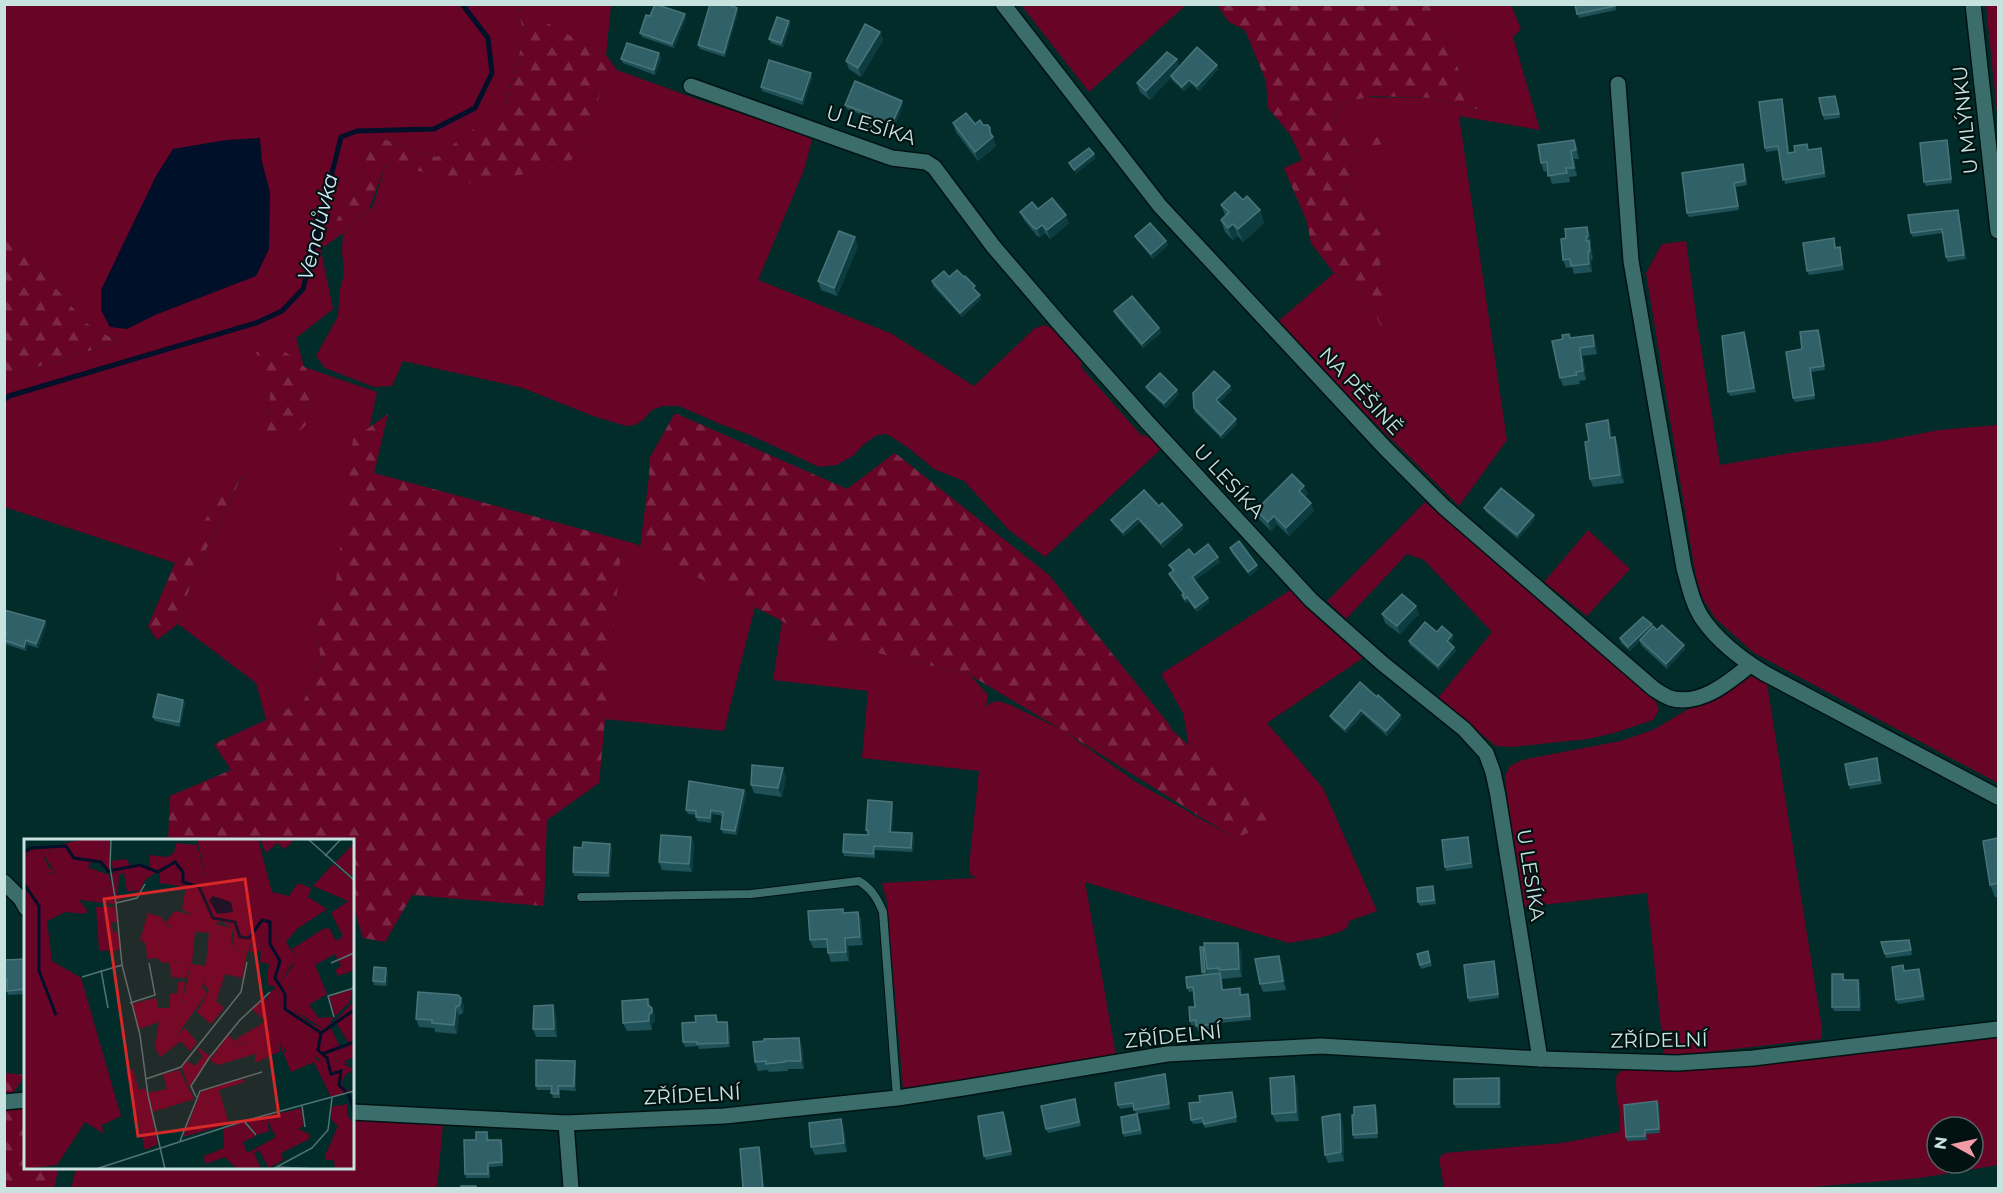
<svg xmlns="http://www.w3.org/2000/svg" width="2003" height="1193" font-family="Montserrat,sans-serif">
  <defs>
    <pattern id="forest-firs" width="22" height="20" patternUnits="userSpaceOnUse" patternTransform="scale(1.5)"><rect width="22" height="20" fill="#680426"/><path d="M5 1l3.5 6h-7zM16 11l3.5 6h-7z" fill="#7c2845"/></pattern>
  </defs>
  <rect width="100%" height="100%" fill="#022c2a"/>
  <g fill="#680426" fill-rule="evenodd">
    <path d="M5,5H611L606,55L518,8L524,37L505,106L437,157L374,136L356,189L320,246L333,309L296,338L304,367L377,392L335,589L316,628L321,661L304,700L266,720L256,683L178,624L194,574L242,477V467L175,563L5,507V377L118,342L86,323L5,229ZM313,391L306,406V425L267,431L270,395Z"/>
    <path d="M1021,5H1186L1089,92Z"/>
    <path d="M1429,5H1511L1521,29L1513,37L1540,130L1459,116L1507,440L1459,506L1275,324L1334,273L1361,292L1389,338L1380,260V233L1348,188L1355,147L1395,142L1333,126L1342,103L1367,97L1433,98L1482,111L1461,75Z"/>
    <path d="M1986,5H1998V122Z"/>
    <path d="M617,70L705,102L798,131L812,140L804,170L758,280L892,334L974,386L1035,328L1045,325L1052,329L1082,363L1081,367L1141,435L1150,437L1161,449L1045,557L1010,531L964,481L934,469L910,449L887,434L877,435L863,445L854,455L837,465L819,467L750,435L720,424L679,406H663L652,410L644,419L635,425L626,426L593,416L523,388L403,361L392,386L374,387L325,368L316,356L338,316L340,289L344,274L342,251L343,233L373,206L386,163L485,186L509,175L576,156L607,77Z"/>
    <path d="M1686,241L1698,329L1720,465L1797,452L1878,442L1939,430L1998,425V783L1754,653L1715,618L1702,597L1696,577L1646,273L1662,244Z"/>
    <path d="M1425,502L1656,702L1659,710L1653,720L1614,733L1588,739L1513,747L1496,746L1438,698L1492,632L1424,560L1407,554L1346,619L1327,601Z"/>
    <path d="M1588,530L1630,569L1587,616L1544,582Z"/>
    <path d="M622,540L636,544L755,607L724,731L604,719Z"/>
    <path d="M1292,589L1364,657L1267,723L1323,788L1377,911L1349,921L1348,927C1332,938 1308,939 1289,943L1085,882L1116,1055L906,1090L903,1087L887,902L882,883L976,878L970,874L969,866L979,771L862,758L868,691L773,680L782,621L816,638L970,675L988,695L986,707L990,703L998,701L1011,705L1062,730L1136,782L1234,838L1258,808L1189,746L1183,713L1161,674Z"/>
    <path d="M1749,677H1757L1767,684L1822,1028V1039L1664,1057L1647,893L1523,907L1510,825L1505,775L1510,766L1522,760L1620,741L1653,730L1736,681Z"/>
    <path d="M1998,1038V1165L1920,1178L1799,1188H1444L1439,1158L1445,1153L1562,1143L1619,1132C1623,1113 1613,1093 1617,1074L1625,1069C1751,1065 1874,1054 1998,1038ZM1937,1127H1973V1163H1937Z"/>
    <path d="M353,1118L443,1124L437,1188H71L76,1168H352Z"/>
  </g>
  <g fill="url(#forest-firs)">
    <path d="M1217,5H1429L1462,77L1483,111L1433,98L1372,96L1342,103L1333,125L1397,142L1355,148L1348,188L1380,233V260L1390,340L1361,292L1334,273L1311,243L1307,222L1284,168L1302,160L1290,134L1268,108L1266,81L1245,30L1229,22Z"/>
    <path d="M518,7L606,55L617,70L607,77L576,156L567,163L558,167L504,178L486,187L386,163L369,209L343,233L320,250V246L356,189L374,136L437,157L506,104L524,37Z"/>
    <path d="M5,229L86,323L118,342L5,377Z"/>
    <path d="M279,347L306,368L313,391L306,406V425L294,436L267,431L270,395L256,352Z"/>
    <path d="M675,413L847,489L895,453L1049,575L1168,723L1172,730L1257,807L1266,805L1285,820L1234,838L1062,730L970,675L815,638L640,548L649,476V459Z"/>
    <path d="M388,414L374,473L622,540L599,783L547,820L544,906L412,895L385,942L363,938L353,905L352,840H168L170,796L231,770L214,744L266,720L304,700L321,661L316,628L335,589L353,439Z"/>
    <path d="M242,466V476L194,574L178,624L157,640L148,626L175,563Z"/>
    <path d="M4,1073L25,1075L8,1101L25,1104L26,1168H59L54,1188H5Z"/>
  </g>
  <path fill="#001029" d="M260,138L262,162L270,192L269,249L256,276L155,315L127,329L110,327L101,310V290L156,176L173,149L226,140Z"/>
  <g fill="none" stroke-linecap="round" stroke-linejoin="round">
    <path stroke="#001029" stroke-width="5" d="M4,400L9,396L256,323L282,311L303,289L341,137L357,131L434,129L475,108L492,73L488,38L462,4"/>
    <defs>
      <path id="service" d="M581,897L751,894L859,881C872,889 877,898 883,912L897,1098"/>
      <g id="minor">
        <path d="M1003,4L1160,206L1386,449L1444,507L1654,689C1659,692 1665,696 1670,698C1700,707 1729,682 1750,665"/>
        <path d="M1973,4L1998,231"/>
        <path d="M1618,84L1631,261L1684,568C1689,586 1693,606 1704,621C1719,642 1743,660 1764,673L1998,797"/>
        <path d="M691,86L892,158L926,162L934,167L993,246L1059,323L1148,423L1311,600L1382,663L1464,729L1486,753L1493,772L1498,796L1540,1059"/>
        <path d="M4,882L21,899L26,908"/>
        <path d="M4,1102L26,1100"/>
        <path d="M352,1112L566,1123L724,1116L897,1098L963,1088L1167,1054L1321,1046L1540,1059L1677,1063L1753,1058L1998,1029"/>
        <path d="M566,1123L571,1188"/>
      </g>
    </defs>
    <use href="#service" stroke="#001312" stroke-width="10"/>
    <use href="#minor" stroke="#001312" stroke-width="18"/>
    <use href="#service" stroke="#3b6e6b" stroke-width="8"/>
    <use href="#minor" stroke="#3b6e6b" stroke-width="15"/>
  </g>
  <g fill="#1f5159">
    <path d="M1575,4H1615L1616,10L1579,18Z"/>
    <path d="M738,12L725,57L700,49L698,45Z"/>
    <path d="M650,16L686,18L674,48L642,37L640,33Z"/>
    <path d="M789,21L790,25L783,47L771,43L769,39Z"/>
    <path d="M880,32L883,40L861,77L849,69L846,61Z"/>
    <path d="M659,53L661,58L655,75L623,63L621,59Z"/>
    <path d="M1217,65L1218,69L1199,91L1191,84L1184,91L1172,80L1171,77L1150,100L1140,92L1137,83L1180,66Z"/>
    <path d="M812,78L803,105L762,91L761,87Z"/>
    <path d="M1836,101L1840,118L1824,120L1823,115Z"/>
    <path d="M1783,103L1789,153L1809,150L1822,152L1826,177L1785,184L1779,150L1766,152L1765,148Z"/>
    <path d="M845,105H903L894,128L880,123L876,132L865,127L864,123L867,117L847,109Z"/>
    <path d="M953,123L983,125L990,128L996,146L978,161L956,132Z"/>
    <path d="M1574,140L1577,148L1579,159H1574L1577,176L1569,177L1570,182L1552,184L1548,171L1544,172L1541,163Z"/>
    <path d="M1947,140L1948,144L1952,183L1926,186L1924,182Z"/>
    <path d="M1743,164L1745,169L1747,185L1736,187L1739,210L1689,217L1687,213Z"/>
    <path d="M1243,200L1260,210L1264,223L1243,242L1238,236L1233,240L1225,232L1221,220L1225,215L1221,205Z"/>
    <path d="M1038,209L1069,223L1050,239L1045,233L1040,237L1037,236L1024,220L1020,212Z"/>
    <path d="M1958,210L1959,214L1966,259L1948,262L1946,257L1943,233L1913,237L1911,233Z"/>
    <path d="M1587,227L1590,235L1591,245H1590L1593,259L1591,260L1592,272L1574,274L1572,267L1566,268L1563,260L1566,238Z"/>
    <path d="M1135,236L1166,241L1168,245L1153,259L1137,240Z"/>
    <path d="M1834,238L1836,248L1841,251L1844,270L1809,275L1807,271Z"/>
    <path d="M858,246L837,296L821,290L818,281Z"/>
    <path d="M949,277L976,291L981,299L962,317L933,286L932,281Z"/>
    <path d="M1114,311L1159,328L1161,333L1143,348L1116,316Z"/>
    <path d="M1744,332L1756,392L1730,396L1728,392Z"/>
    <path d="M1820,334L1825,370L1811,372L1815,399L1795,402L1793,398L1802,349Z"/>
    <path d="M1593,335L1596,344L1597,354L1583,356L1586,380L1579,381L1580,384L1563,386L1560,378L1570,338Z"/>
    <path d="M1146,387L1179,394L1166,408L1148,391Z"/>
    <path d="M1232,390L1219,403L1237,424L1222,439L1195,412L1194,408Z"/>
    <path d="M1608,420L1611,429L1612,438L1618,446L1624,483L1593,487L1590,479L1589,441Z"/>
    <path d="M1308,494L1305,497L1314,511L1289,536L1277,524L1271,531L1259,519L1256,510Z"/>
    <path d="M1159,506L1182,525L1183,529L1163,548L1140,522L1124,536L1113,524L1111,520Z"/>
    <path d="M1484,508L1535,519L1518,539L1486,512Z"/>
    <path d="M1230,548L1258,569L1250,576L1231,552Z"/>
    <path d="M1194,555L1220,562L1195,580L1208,598L1209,602L1197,612L1189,601L1186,603L1183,599L1182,595L1183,594L1171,578L1169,574L1172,571L1169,565Z"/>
    <path d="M1416,606L1419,614L1400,634L1385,623L1382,614Z"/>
    <path d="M4,610L45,621L46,626L38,648L28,645L26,651L5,644L4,641Z"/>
    <path d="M1652,626L1684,645L1685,649L1667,669L1641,645L1640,641L1630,651L1621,643L1620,638Z"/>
    <path d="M1437,632L1452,635L1453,639L1450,643L1454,647L1456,651L1439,670L1410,645L1409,641Z"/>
    <path d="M1377,697L1402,719L1387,736L1363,714L1346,733L1332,720L1330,716Z"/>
    <path d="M183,700L185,704L180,727L155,721L153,717Z"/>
    <path d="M1878,763L1882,784L1850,789L1849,785Z"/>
    <path d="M786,777L782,797L754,793L751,785Z"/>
    <path d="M746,794L737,835L723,833L721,829L723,816L713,814L711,823L697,821L696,815L688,814L686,810Z"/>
    <path d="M893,806L892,832L912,833L914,837L913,852L875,850V858L844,856L843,852L868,835L866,830Z"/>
    <path d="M691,837L694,845L692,872L662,870L659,862Z"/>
    <path d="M1468,837L1469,841L1473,868L1446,871L1445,867Z"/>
    <path d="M1998,838V897H1995L1990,885Z"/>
    <path d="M612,848L610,877L574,876L573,872Z"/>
    <path d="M1433,886L1434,891L1436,904L1420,906L1418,902Z"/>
    <path d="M843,909L844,913L858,912L861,920L863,945L848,946L849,961L831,962L828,953L827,948H813L810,940Z"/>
    <path d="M1909,940L1912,955L1886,958L1881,942Z"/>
    <path d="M1205,951H1241L1242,977L1222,979L1223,989L1241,992L1242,994L1250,998L1251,1020L1220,1023V1029L1198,1031L1196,1025H1191L1190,1021L1195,1007L1194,991L1189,992L1187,988L1203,975L1202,972Z"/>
    <path d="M1428,951L1432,966L1421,969L1420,965Z"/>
    <path d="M26,959V994L8,995L7,991V984H4V960Z"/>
    <path d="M1282,965L1286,990L1263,992L1260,984Z"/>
    <path d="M1495,966L1499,998L1469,1002L1468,998Z"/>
    <path d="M1919,969L1921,974L1925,1000L1898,1004L1896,1000L1905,971Z"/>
    <path d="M388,972L387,986L374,985L373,981Z"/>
    <path d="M1843,974L1845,980H1858L1860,984L1861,1011H1834L1832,1007Z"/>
    <path d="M461,998L464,1007L463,1013L459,1015L457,1034L435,1032L434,1028L419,1027L416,1019Z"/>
    <path d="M648,999L655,1016V1021L652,1024V1030L627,1031L623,1023Z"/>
    <path d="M556,1014L557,1037H536L533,1029Z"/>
    <path d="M716,1015L718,1022L729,1026L730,1047L699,1049L698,1046L685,1047L683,1042L696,1022Z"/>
    <path d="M799,1038L802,1046L804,1069H788V1071L769,1072L768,1070L758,1071L755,1062Z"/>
    <path d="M576,1066V1091L560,1090V1098H553L551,1090H537L536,1086Z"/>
    <path d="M1499,1078L1501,1083V1108H1456L1454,1104Z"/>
    <path d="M1166,1079L1170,1109L1136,1114L1134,1107L1120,1109L1118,1105Z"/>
    <path d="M1297,1085L1299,1121L1276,1122L1272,1114Z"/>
    <path d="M1232,1092L1237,1122L1205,1128L1203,1123L1193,1124L1191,1120L1200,1102Z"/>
    <path d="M1075,1099L1081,1126L1048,1133L1046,1129Z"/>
    <path d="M1657,1101L1659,1105L1660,1133L1646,1134L1647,1140L1627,1141L1626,1137Z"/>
    <path d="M1375,1105L1377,1110L1378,1138L1354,1139L1353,1135L1354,1115Z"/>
    <path d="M1005,1116L1012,1155L986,1160L984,1156Z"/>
    <path d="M1139,1118L1142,1134L1124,1137L1123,1133Z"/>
    <path d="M1343,1123L1344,1161L1328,1163L1325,1155Z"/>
    <path d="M844,1128L847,1152L815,1155L811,1147Z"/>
    <path d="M488,1136L489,1140L503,1144V1166L489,1167L490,1178H466L465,1174L476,1140Z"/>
  </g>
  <g fill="#0c3c40">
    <path d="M737,8L738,12L725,57L724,53Z"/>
    <path d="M685,14L686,18L674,48L672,44Z"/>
    <path d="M789,21L790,25L783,47L781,43Z"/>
    <path d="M880,32L883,40L861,77L858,68Z"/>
    <path d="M659,53L661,58L655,75L654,70Z"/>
    <path d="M1177,59L1180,68L1150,100L1146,91Z"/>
    <path d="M1217,65L1218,69L1199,91L1197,86Z"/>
    <path d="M811,73L812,78L803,105L802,100Z"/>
    <path d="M1189,80L1191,84L1184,91L1182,87Z"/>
    <path d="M1782,99L1783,103L1790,157L1788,153Z"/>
    <path d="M902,101L903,105L894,128L892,124Z"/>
    <path d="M878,118L880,123L876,132L874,127Z"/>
    <path d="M990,128L996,146L978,161L975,152L990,133Z"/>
    <path d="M1574,140L1577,148L1579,159L1576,150Z"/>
    <path d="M1947,140L1948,144L1952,183L1951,179Z"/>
    <path d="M1821,148L1822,152L1826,177L1824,173Z"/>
    <path d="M1571,151L1574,159L1577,176L1574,168Z"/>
    <path d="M1094,154L1096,158L1076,174L1074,170Z"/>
    <path d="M1734,183L1736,187L1739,210L1738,206Z"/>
    <path d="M1260,210L1264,223L1243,242L1238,229Z"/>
    <path d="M1958,210L1959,214L1966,259L1964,255Z"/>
    <path d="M1066,215L1069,223L1050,239L1047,230Z"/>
    <path d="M1233,224L1238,236L1233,240L1228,228Z"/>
    <path d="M1042,225L1045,233L1040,237L1037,229Z"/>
    <path d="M1587,227L1590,235L1591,245L1588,236Z"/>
    <path d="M855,237L858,246L837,296L834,288Z"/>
    <path d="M1166,241L1168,245L1153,259L1151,254Z"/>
    <path d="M1589,241L1592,250L1593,259L1590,251Z"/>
    <path d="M1588,251L1591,260L1592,272L1589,264Z"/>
    <path d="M980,295L981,299L962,317L960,313Z"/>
    <path d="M1159,328L1161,333L1143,348L1142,344Z"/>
    <path d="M1818,330L1820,334L1825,370L1824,366Z"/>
    <path d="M1744,332L1746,337L1756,392L1754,388Z"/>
    <path d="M1593,335L1596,344L1597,354L1594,346Z"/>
    <path d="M1580,348L1583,356L1586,380L1583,371Z"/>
    <path d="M1230,386L1232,390L1218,404L1216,400Z"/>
    <path d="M1177,390L1179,394L1166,408L1164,403Z"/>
    <path d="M1236,419L1237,424L1222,439L1221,435Z"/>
    <path d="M1608,420L1611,429L1613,447L1610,438Z"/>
    <path d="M1615,437L1618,446L1624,483L1620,475Z"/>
    <path d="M1304,486L1308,494L1302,500L1299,491Z"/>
    <path d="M1311,503L1314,511L1289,536L1286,528Z"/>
    <path d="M1534,515L1535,519L1518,539L1517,535Z"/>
    <path d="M1274,516L1277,524L1271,531L1268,522Z"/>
    <path d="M1138,518L1140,522L1124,536L1123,532Z"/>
    <path d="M1182,525L1183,529L1163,548L1161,543Z"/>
    <path d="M1218,557L1220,562L1194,581L1192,577Z"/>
    <path d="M1257,565L1258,569L1250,576L1248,572Z"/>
    <path d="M1187,597L1189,601L1186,603L1185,599Z"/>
    <path d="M1208,598L1209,602L1197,612L1195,608Z"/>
    <path d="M1416,606L1419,614L1400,634L1397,626Z"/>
    <path d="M45,621L46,626L38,648L36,644Z"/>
    <path d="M1652,624L1653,628L1630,651L1628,647Z"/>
    <path d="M1452,635L1453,639L1449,645L1447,641Z"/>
    <path d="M26,640L28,645L26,651L24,647Z"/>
    <path d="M1684,645L1685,649L1667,669L1666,664Z"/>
    <path d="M1454,647L1456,651L1439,670L1438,666Z"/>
    <path d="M183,700L185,704L180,727L179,722Z"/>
    <path d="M1361,710L1363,714L1346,733L1345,729Z"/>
    <path d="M1400,715L1402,719L1387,736L1386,731Z"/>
    <path d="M783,768L786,777L782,797L778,788Z"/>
    <path d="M744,790L746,794L737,835L735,831Z"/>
    <path d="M892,802L893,806L892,836L890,832Z"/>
    <path d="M711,810L713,814L711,823L710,818Z"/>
    <path d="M912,833L914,837L913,852L911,848Z"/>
    <path d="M691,837L694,845L692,872L689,864Z"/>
    <path d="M1468,837L1469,841L1473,868L1471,863Z"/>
    <path d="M610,844L612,848L610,877L608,873Z"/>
    <path d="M858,912L861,920L863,945L860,937Z"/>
    <path d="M845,938L848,946L849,961L846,952Z"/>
    <path d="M1238,943L1241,951L1242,977L1239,969Z"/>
    <path d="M1203,947L1205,951L1207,976L1205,972Z"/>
    <path d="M1279,956L1282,965L1286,990L1283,981Z"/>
    <path d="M386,968L388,972L387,986L385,982Z"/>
    <path d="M1919,969L1921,974L1925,1000L1923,996Z"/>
    <path d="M1858,980L1860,984L1861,1011L1859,1007Z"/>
    <path d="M1248,994L1250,998L1251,1020L1250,1016Z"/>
    <path d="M461,998L464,1007L463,1013L460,1005Z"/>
    <path d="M648,999L655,1016V1021L652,1024V1030L649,1021Z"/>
    <path d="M553,1005L556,1014L557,1037L554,1029Z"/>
    <path d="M456,1007L459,1015L457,1034L454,1025Z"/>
    <path d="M727,1022L729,1026L730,1047L728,1043Z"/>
    <path d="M799,1038L802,1046L804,1069L801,1061Z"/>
    <path d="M575,1061L576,1066V1091L574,1086Z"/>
    <path d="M1294,1076L1297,1085L1299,1121L1296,1112Z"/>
    <path d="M1499,1078L1501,1083V1108L1499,1104Z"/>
    <path d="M1657,1101L1659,1105L1660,1133L1659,1129Z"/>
    <path d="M1375,1105L1377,1110L1378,1138L1377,1133Z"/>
    <path d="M1003,1112L1005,1116L1012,1155L1011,1151Z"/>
    <path d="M1340,1114L1343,1123L1344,1161L1341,1152Z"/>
    <path d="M841,1119L844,1128L847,1152L844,1143Z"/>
    <path d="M501,1140L503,1144V1166L502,1162Z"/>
    <path d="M759,1147L761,1151L764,1188H763Z"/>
  </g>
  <g fill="#316168" stroke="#49757a" stroke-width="1.5">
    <path d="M655,4L685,14L672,44L640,33L646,15L650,16Z"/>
    <path d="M710,4H727L737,8L724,53L698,45Z"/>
    <path d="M1575,4H1614L1615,6L1577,14Z"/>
    <path d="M777,17L789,21L781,43L769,39Z"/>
    <path d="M865,24L880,32L858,68L846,61Z"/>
    <path d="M627,43L659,53L654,70L621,59Z"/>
    <path d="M1197,47L1217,65L1197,86L1189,80L1182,87L1171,76Z"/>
    <path d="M1167,52L1177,59L1146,91L1137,83Z"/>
    <path d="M769,60L811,73L802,100L761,87Z"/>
    <path d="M855,81L902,101L892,124L878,118L874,127L864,123L868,114L845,105Z"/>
    <path d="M1835,96L1839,114L1823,115L1819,98Z"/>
    <path d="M1782,99L1788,153L1795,152L1794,146L1807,144L1808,150L1821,148L1824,173L1783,180L1778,146L1765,148L1759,102Z"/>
    <path d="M966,113L975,124L980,120L983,125H988L990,128V133L993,137L975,152L953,123Z"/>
    <path d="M1574,140L1576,150L1571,151L1574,168H1566L1567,173L1548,176L1547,162L1541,163L1538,145Z"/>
    <path d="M1947,140L1951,179L1924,182L1920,143Z"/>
    <path d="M1089,148L1094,154L1074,170L1069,163Z"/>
    <path d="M1743,164L1745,181L1734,183L1738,206L1687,213L1682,173Z"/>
    <path d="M1235,192L1243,200L1247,196L1260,210L1238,229L1233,224L1228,228L1221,220L1229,212L1221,205Z"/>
    <path d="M1052,198L1066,215L1047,230L1042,225L1037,229L1034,228L1020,212L1032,202L1038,209Z"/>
    <path d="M1958,210L1964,255L1946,257L1942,229L1911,233L1908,215Z"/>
    <path d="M1150,223L1166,241L1151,254L1135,236Z"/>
    <path d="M1587,227L1588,236L1586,237V241H1589L1590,251H1588L1589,264L1571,266L1570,259L1563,260L1561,239L1566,238L1565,229Z"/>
    <path d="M839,231L855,237L834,288L818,281Z"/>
    <path d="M1834,238L1835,248L1840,247L1842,265L1807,271L1803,243Z"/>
    <path d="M957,270L964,277L965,276L975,286L973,288L980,295L960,313L932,281L944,271L949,277Z"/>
    <path d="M1132,296L1159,328L1142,344L1114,311Z"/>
    <path d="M1818,330L1824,366L1810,368L1814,395L1793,398L1786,352L1802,349L1800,332Z"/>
    <path d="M1744,332L1754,388L1728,392L1722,336Z"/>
    <path d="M1569,334L1570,338L1593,335L1594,346L1580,348L1583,371L1576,372L1577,375L1560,378L1552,341L1563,339L1562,335Z"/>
    <path d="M1214,371L1230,386L1216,400L1236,419L1221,435L1194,408L1193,393Z"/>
    <path d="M1160,373L1177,390L1164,403L1146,387Z"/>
    <path d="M1608,420L1610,438L1615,437L1620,475L1590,479L1585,442L1589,441L1586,424Z"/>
    <path d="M1292,474L1304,486L1299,491L1311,503L1286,528L1274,516L1268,522L1256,510Z"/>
    <path d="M1501,488L1534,515L1517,535L1484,508Z"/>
    <path d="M1144,490L1159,506L1162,503L1182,525L1161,543L1138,518L1123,532L1111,520Z"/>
    <path d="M1239,541L1257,565L1248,572L1230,548Z"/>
    <path d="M1208,544L1218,557L1192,577L1208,598L1195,608L1187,597L1185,599L1182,595L1184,594L1169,574L1174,570L1169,565L1189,549L1194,555Z"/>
    <path d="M1402,594L1416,606L1397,626L1382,614Z"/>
    <path d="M4,610L45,621L36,644L26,640L24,647L4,640L6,633H4Z"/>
    <path d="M1643,617L1652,624L1628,647L1620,638Z"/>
    <path d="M1425,622L1437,632L1442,626L1452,635L1447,641L1454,647L1438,666L1409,641Z"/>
    <path d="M1662,625L1684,645L1666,664L1640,640L1653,626L1657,630Z"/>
    <path d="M1360,682L1377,697L1378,695L1400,715L1386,731L1361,710L1345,729L1330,716Z"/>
    <path d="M158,694L183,700L179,722L153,717Z"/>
    <path d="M1877,758L1880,780L1849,785L1845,764Z"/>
    <path d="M752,765L783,768L778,788L751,785Z"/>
    <path d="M689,781L744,790L735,831L721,829L723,812L711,810L710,818L696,817V811L686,810Z"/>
    <path d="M868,800L892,802L890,832L912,833L911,848L874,846L873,854L843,852L844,834L868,835V830H866Z"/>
    <path d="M661,835L691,837L689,864L659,862Z"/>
    <path d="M1468,837L1471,863L1445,867L1442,840Z"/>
    <path d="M1998,838V883L1990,885L1983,841Z"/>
    <path d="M583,842L610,844L608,873L573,872L574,847L582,848Z"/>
    <path d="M1433,886L1434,900L1418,902L1417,888Z"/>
    <path d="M843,909V913L858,912L860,937L845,938L846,952L828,953L827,939L810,940L808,911Z"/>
    <path d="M1909,940L1911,950L1885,954L1881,942Z"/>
    <path d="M1204,943H1238L1239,969L1219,970V968L1207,969Z"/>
    <path d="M1200,947H1203L1205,972H1202Z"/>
    <path d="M1428,951L1430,962L1420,965L1417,954Z"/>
    <path d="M1279,956L1283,981L1260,984L1255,959Z"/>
    <path d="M26,959V989L7,991V979H4V960Z"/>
    <path d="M1494,961L1498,994L1468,998L1464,965Z"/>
    <path d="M1903,965L1904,971L1919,969L1923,996L1896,1000L1892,967Z"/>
    <path d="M374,967L386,968L385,982L373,981Z"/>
    <path d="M1220,973L1222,990L1240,988V995L1248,994L1250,1016L1218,1019V1024L1196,1026V1020L1190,1021L1189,1007H1195L1193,987L1187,988L1186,977Z"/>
    <path d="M1832,974H1843V980H1858L1859,1007H1832Z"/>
    <path d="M418,992L458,995L461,998L460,1005L456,1007L454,1025L432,1023V1020L416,1019Z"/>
    <path d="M648,999V1005L652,1008V1012L649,1015V1021L623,1023L622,1001Z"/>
    <path d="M553,1005L554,1029H533L534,1006Z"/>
    <path d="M716,1015L717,1022H727L728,1043L697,1044V1042H683L682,1023L696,1022L695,1016Z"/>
    <path d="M799,1038L801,1061H785V1062L766,1064V1061L755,1062L753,1042L764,1041V1039Z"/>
    <path d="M536,1060L575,1061L574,1086H558V1094L551,1093L552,1086H536Z"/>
    <path d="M1165,1074L1169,1104L1134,1110L1133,1103L1118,1105L1115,1083Z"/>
    <path d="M1294,1076L1296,1112L1272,1114L1270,1078Z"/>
    <path d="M1499,1078V1104H1454V1079Z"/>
    <path d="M1232,1092L1236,1117L1204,1124L1202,1118L1191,1120L1189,1103L1200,1102L1199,1096Z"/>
    <path d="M1075,1099L1079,1122L1046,1129L1041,1106Z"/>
    <path d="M1657,1101L1659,1129L1645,1130V1136L1626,1137L1624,1105Z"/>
    <path d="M1375,1105L1377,1133L1353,1135L1352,1115H1354V1107Z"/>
    <path d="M1003,1112L1011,1151L984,1156L978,1116Z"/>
    <path d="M1137,1114L1140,1130L1123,1133L1121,1117Z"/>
    <path d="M1340,1114L1341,1152L1325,1155L1322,1117Z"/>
    <path d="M841,1119L844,1143L811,1147L809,1123Z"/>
    <path d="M476,1132H487V1140H501L502,1162L488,1163V1174H465L464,1140H476Z"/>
    <path d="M759,1147L763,1188H743L740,1149Z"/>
    <rect x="461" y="1186" width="15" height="2"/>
  </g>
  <g text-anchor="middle" stroke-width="4.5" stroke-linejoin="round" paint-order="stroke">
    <g font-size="20" fill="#c8e2e0" stroke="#011211">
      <text transform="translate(1965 120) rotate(-96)" y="7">U MLÝNKU</text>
      <text transform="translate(871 125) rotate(17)" y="7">U LESÍKA</text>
      <text transform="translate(1361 391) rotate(47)" y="7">NA PĚŠINĚ</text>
      <text transform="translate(1229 481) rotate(47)" y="7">U LESÍKA</text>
      <text transform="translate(1531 875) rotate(81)" y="7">U LESÍKA</text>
      <text transform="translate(1173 1036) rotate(-6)" y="7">ZŘÍDELNÍ</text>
      <text transform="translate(1659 1040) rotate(-1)" y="7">ZŘÍDELNÍ</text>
      <text transform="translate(692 1095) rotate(-3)" y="7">ZŘÍDELNÍ</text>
    </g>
    <g font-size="21" font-style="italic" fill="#d3e6fc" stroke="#011211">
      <text transform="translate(318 227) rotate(-76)" y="7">Venclůvka</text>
    </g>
  </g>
  <g transform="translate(24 839)">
    <rect width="330" height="330" fill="#022c2a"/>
    <path d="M173,0H234L248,53L265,57L274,44L287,49L284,58L303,70L256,101L250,94L255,81L249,75L239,103L256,128L243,141L245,125L236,123L237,112L225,113L229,102H217L210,94L211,87L198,82L191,85L208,89L207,101L212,111L223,114L218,139L201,135L192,162L200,169L187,185L173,173L185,152L180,145L185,94L149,89L141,84L151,72L168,76L158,70L162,48L136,44V35L131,34L121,41L114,56L113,51L103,53L100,34L95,35L94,53L91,35L95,33L89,34L88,22L102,20L107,27L115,25L125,30L152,20L169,42L175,44L183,59L202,35L181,37ZM236,0H271L261,10L253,4L242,14ZM330,4V35L327,37L311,24ZM10,10L17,11L25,29L33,32L27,27L24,12L44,10L51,24L86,36L84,53L76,51L68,57L62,47L38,33L33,36L26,33V43L0,50V18ZM309,25L330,42V131L314,137L311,131L317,127L311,115L291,126L303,155L285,166L295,179L310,178L301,191L267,169L265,148L259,149L256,144L273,121L268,110L299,90L305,89L312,102L319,97L307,74L324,62L289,47ZM72,68H92L94,83H87L89,93H94L96,111L75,112ZM168,123L162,139L147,138L146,124ZM154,143H161L158,166L143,200L147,202L161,189L173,203L166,212L157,202L136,218L131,208L135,183L115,190L108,165L132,159L134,169H146V155L154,154ZM251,149L258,161L254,175L242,183L228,170L241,158L244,161L243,156ZM328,150L326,163L311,177L305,158ZM306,187L317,210L327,206L328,210L320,223L325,225L316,226L307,214L315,210H302V193ZM287,191L292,196V221L297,223L298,232L317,256L307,258L290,223L267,233L260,216L264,197L272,191L282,196ZM204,196L211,202L206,209L231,201L233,217L258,200L255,213L231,224V215L194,226L186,221ZM172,207L186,217L165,248L158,229L163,222L171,227L179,218ZM109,230L114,250H122L134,305L121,311L102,232ZM155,231L170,260L129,273L124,254L143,250L139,235ZM216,239L221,243L195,251L205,285L159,298L177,253ZM323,265V275L330,286V330H311L310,321H301V317L314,287L307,280L308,268ZM278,269L279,287L274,290L285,295V300L257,314L259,321L245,329L235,311L230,314L237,330H213L201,318L181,325L180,317L200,309L199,290L220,283L232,297L219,303L223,314L252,298L243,281L245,292L233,296L222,282Z" fill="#680426"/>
    <path d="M57,0H86V34L74,23L66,24L64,30L51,24L44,10L24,12L31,34L17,11L9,10L0,18L5,8L34,7ZM152,4L173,6L181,37L203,34L183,60L175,44H160L161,33L152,20L134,30H125L126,16L143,18L150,14ZM96,32L91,35L95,61L91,60V65L55,61L63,71L62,75L41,73L23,82L28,122L57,139L97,277L78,286L79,294L61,283L33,326L0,330V50L25,43L26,35L39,33L56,43L63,39L62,47L68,56L76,43V51L84,52L88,35ZM247,73L255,81L250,93L254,100L274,89L262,103L274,122L267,126L256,144L268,151V169L286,184L301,191L310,181L302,193V210H316L308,214L312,222L330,230L321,236L317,246L327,253L317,256L307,247L298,232L297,223L289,214L292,196L287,191L282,196L271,192L258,214L257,201L233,217L229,200L228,208L222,203L204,210L214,199L254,175L258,161L250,147L243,146L245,138L256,128L239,103ZM124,74L137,78L144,88L175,89L179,93H171L168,123L139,124L133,119L123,120L122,104L116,101ZM197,82L211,87L210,94L217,102L229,101L223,114L211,110L208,89ZM167,125L184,127L178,148L183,154L146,206L143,200L158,166ZM330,162V218L319,223L328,209L311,182Z" fill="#680426"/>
    <path d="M189,57L207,63L209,73L193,75L185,61Z" fill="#001029"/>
    <path fill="none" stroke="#001029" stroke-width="3" d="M0,13L7,9L42,7L50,19L77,23L84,32L116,26L134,33L151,23L159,33V43L175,48L189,79L211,83L216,98L225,99L238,81L246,83V105L256,122L251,139L261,155V170L297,194L294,211L303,219L307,235L317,232L315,246L325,256L330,273M0,45L15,67V132L32,176M297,194L330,171M298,215L330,203"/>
    <path fill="none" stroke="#517573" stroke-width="1.5" d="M87,0L86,28L92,64L113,59L121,45M284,0L330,41M301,17L317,0M92,64L98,126L116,196L124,256L141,330M307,124L330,114M77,131L84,169M58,138L98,126M106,164L131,156L125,124M310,178L304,157L330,149M122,240L157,228L217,153L223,123M172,258L167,247L185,219L216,181L246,153M278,267L281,288M220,282L232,296M156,302L176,252L238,233M254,328L292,330M72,330L220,282L330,252M249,330L288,309L304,291L308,259"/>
    <path fill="#d62828" fill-opacity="0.15" stroke="#d62828" stroke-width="3" d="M221,40L255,277L114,297L80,60Z"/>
    <rect width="330" height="330" fill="none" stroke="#c8e2e0" stroke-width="3"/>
  </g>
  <rect width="2003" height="1193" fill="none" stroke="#c8e2e0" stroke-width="12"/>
  <g transform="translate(1955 1145) rotate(278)"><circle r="28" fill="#011211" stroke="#516564" stroke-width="1.5"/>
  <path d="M0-4.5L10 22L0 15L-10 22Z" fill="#f39aa7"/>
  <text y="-9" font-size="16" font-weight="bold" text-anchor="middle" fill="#c8e2e0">N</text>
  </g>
</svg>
